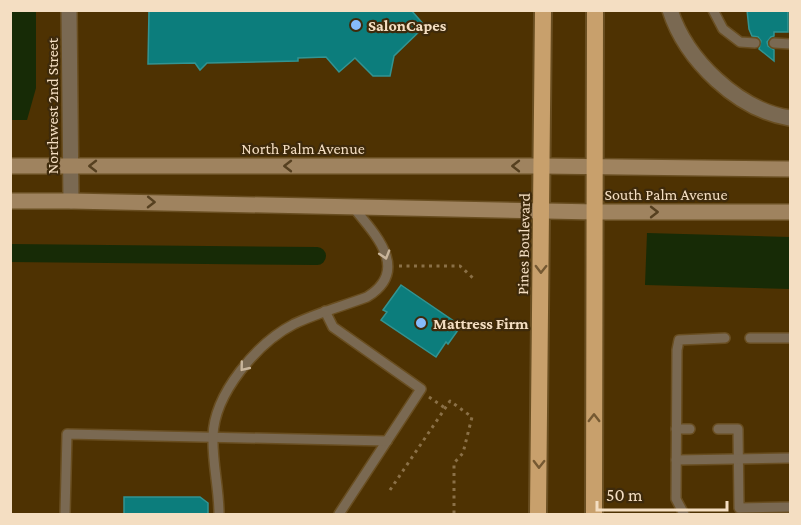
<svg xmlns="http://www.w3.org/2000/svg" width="801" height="525" font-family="'Crimson Pro',serif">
  <rect width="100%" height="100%" fill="#4e3202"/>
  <g fill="#172b06">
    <path d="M11,10L36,11V88L27,120H11Z"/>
    <path d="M647,233L790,237V289L645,285Z"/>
  </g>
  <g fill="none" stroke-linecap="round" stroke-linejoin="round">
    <path stroke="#172b06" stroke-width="18" d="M10,253L317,256"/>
  </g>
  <g fill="#0c7d7c" stroke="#329492" stroke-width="1.5">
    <path d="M149,10H411L425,26L394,56L390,76H373L355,58L339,72L326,57L298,58V61L207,63L200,70L195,63L148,64Z"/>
    <path d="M747,10H788V32H774V36L771,37L767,42L768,46L774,50V61L759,49L761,41L758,37L752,36L749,29Z"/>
    <path d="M401,285L461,326L448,344L446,342L436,357L381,320L387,312L383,310Z"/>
    <path d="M124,497H200L208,503V514H124Z"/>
  </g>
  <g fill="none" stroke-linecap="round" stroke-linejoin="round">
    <defs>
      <g id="service">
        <path d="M713,10L723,29L740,42L755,43"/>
        <path d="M774,43L790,44"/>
        <path d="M325,311L333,327L421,389L339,514"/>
        <path d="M750,338H790"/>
        <path d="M676,429H690"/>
        <path d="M718,429H738L739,508L790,507"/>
        <path d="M676,460L790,458"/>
        <path d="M65,514L67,434L387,441"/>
        <path d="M219,514C219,488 212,462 213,436C214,394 257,343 294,324C317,313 343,306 367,297C411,270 375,234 353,207"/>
        <path d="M684,514L676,499L677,350L679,340L725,338"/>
      </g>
      <g id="minor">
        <path d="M69,10L71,201"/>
        <path d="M670,10C686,60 738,110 790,118"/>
      </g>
      <g id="secondary">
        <path d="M10,166H542L790,169"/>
        <path d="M10,201H71L596,212H790"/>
      </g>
      <g id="trunk">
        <path d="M538,514L543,10"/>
        <path d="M594,514L595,10"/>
      </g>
    </defs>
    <use href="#service" stroke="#694e21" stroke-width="12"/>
    <use href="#minor" stroke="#694e21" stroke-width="18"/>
    <use href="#secondary" stroke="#694e21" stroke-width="18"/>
    <use href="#trunk" stroke="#694e21" stroke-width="20"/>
    <g stroke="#8a7047" stroke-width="3" stroke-dasharray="3 4.5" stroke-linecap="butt">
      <path d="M399,266H460L473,278"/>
      <path d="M429,397L445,408"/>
      <path d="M390,490L450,401L472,417L463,453L454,463V514"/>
    </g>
    <use href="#service" stroke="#7a6952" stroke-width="9"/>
    <use href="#minor" stroke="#7a6952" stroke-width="15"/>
    <use href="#secondary" stroke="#9f835f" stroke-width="15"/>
    <use href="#trunk" stroke="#c8a06c" stroke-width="16"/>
  </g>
  <defs><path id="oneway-chevron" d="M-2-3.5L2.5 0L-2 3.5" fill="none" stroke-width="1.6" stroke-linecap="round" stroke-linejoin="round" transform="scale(1.5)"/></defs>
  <g stroke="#564020">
    <use href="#oneway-chevron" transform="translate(93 166) rotate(180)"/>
    <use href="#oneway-chevron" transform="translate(288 166) rotate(180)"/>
    <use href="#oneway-chevron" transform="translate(516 166) rotate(180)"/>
    <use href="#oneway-chevron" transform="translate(151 202) rotate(1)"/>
    <use href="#oneway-chevron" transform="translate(654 212)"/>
  </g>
  <g stroke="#c9b59b">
    <use href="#oneway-chevron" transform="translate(385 255) rotate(73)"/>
    <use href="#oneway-chevron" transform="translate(244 367) rotate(129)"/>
  </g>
  <g stroke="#755932">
    <use href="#oneway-chevron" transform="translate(541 269) rotate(91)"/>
    <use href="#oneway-chevron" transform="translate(594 418) rotate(-90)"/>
    <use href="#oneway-chevron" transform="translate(539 464) rotate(91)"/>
  </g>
  <g fill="#85bbfb" stroke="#3e2a0b" stroke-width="2">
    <circle cx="356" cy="25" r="6"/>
    <circle cx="421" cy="323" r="6"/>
  </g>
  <g text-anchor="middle" stroke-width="4.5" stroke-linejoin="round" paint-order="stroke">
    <g font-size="16" font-weight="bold" fill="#f4dec2" stroke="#3e2a0b" text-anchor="start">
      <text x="368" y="31">SalonCapes</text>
      <text x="433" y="329">Mattress Firm</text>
    </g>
    <g font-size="16" fill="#f4dec2" stroke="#3e2a0b">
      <text transform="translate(52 106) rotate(-90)" y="6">Northwest 2nd Street</text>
      <text x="303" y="154">North Palm Avenue</text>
      <text x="666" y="200">South Palm Avenue</text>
      <text transform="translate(523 244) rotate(-89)" y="6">Pines Boulevard</text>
    </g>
  </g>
  <rect width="801" height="525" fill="none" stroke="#f4dec2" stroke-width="24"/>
  <path d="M597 501v9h130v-9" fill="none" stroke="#f4dec2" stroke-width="3"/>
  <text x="606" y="501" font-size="18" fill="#f4dec2" stroke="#3e2a0b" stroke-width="4.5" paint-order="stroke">50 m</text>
</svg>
